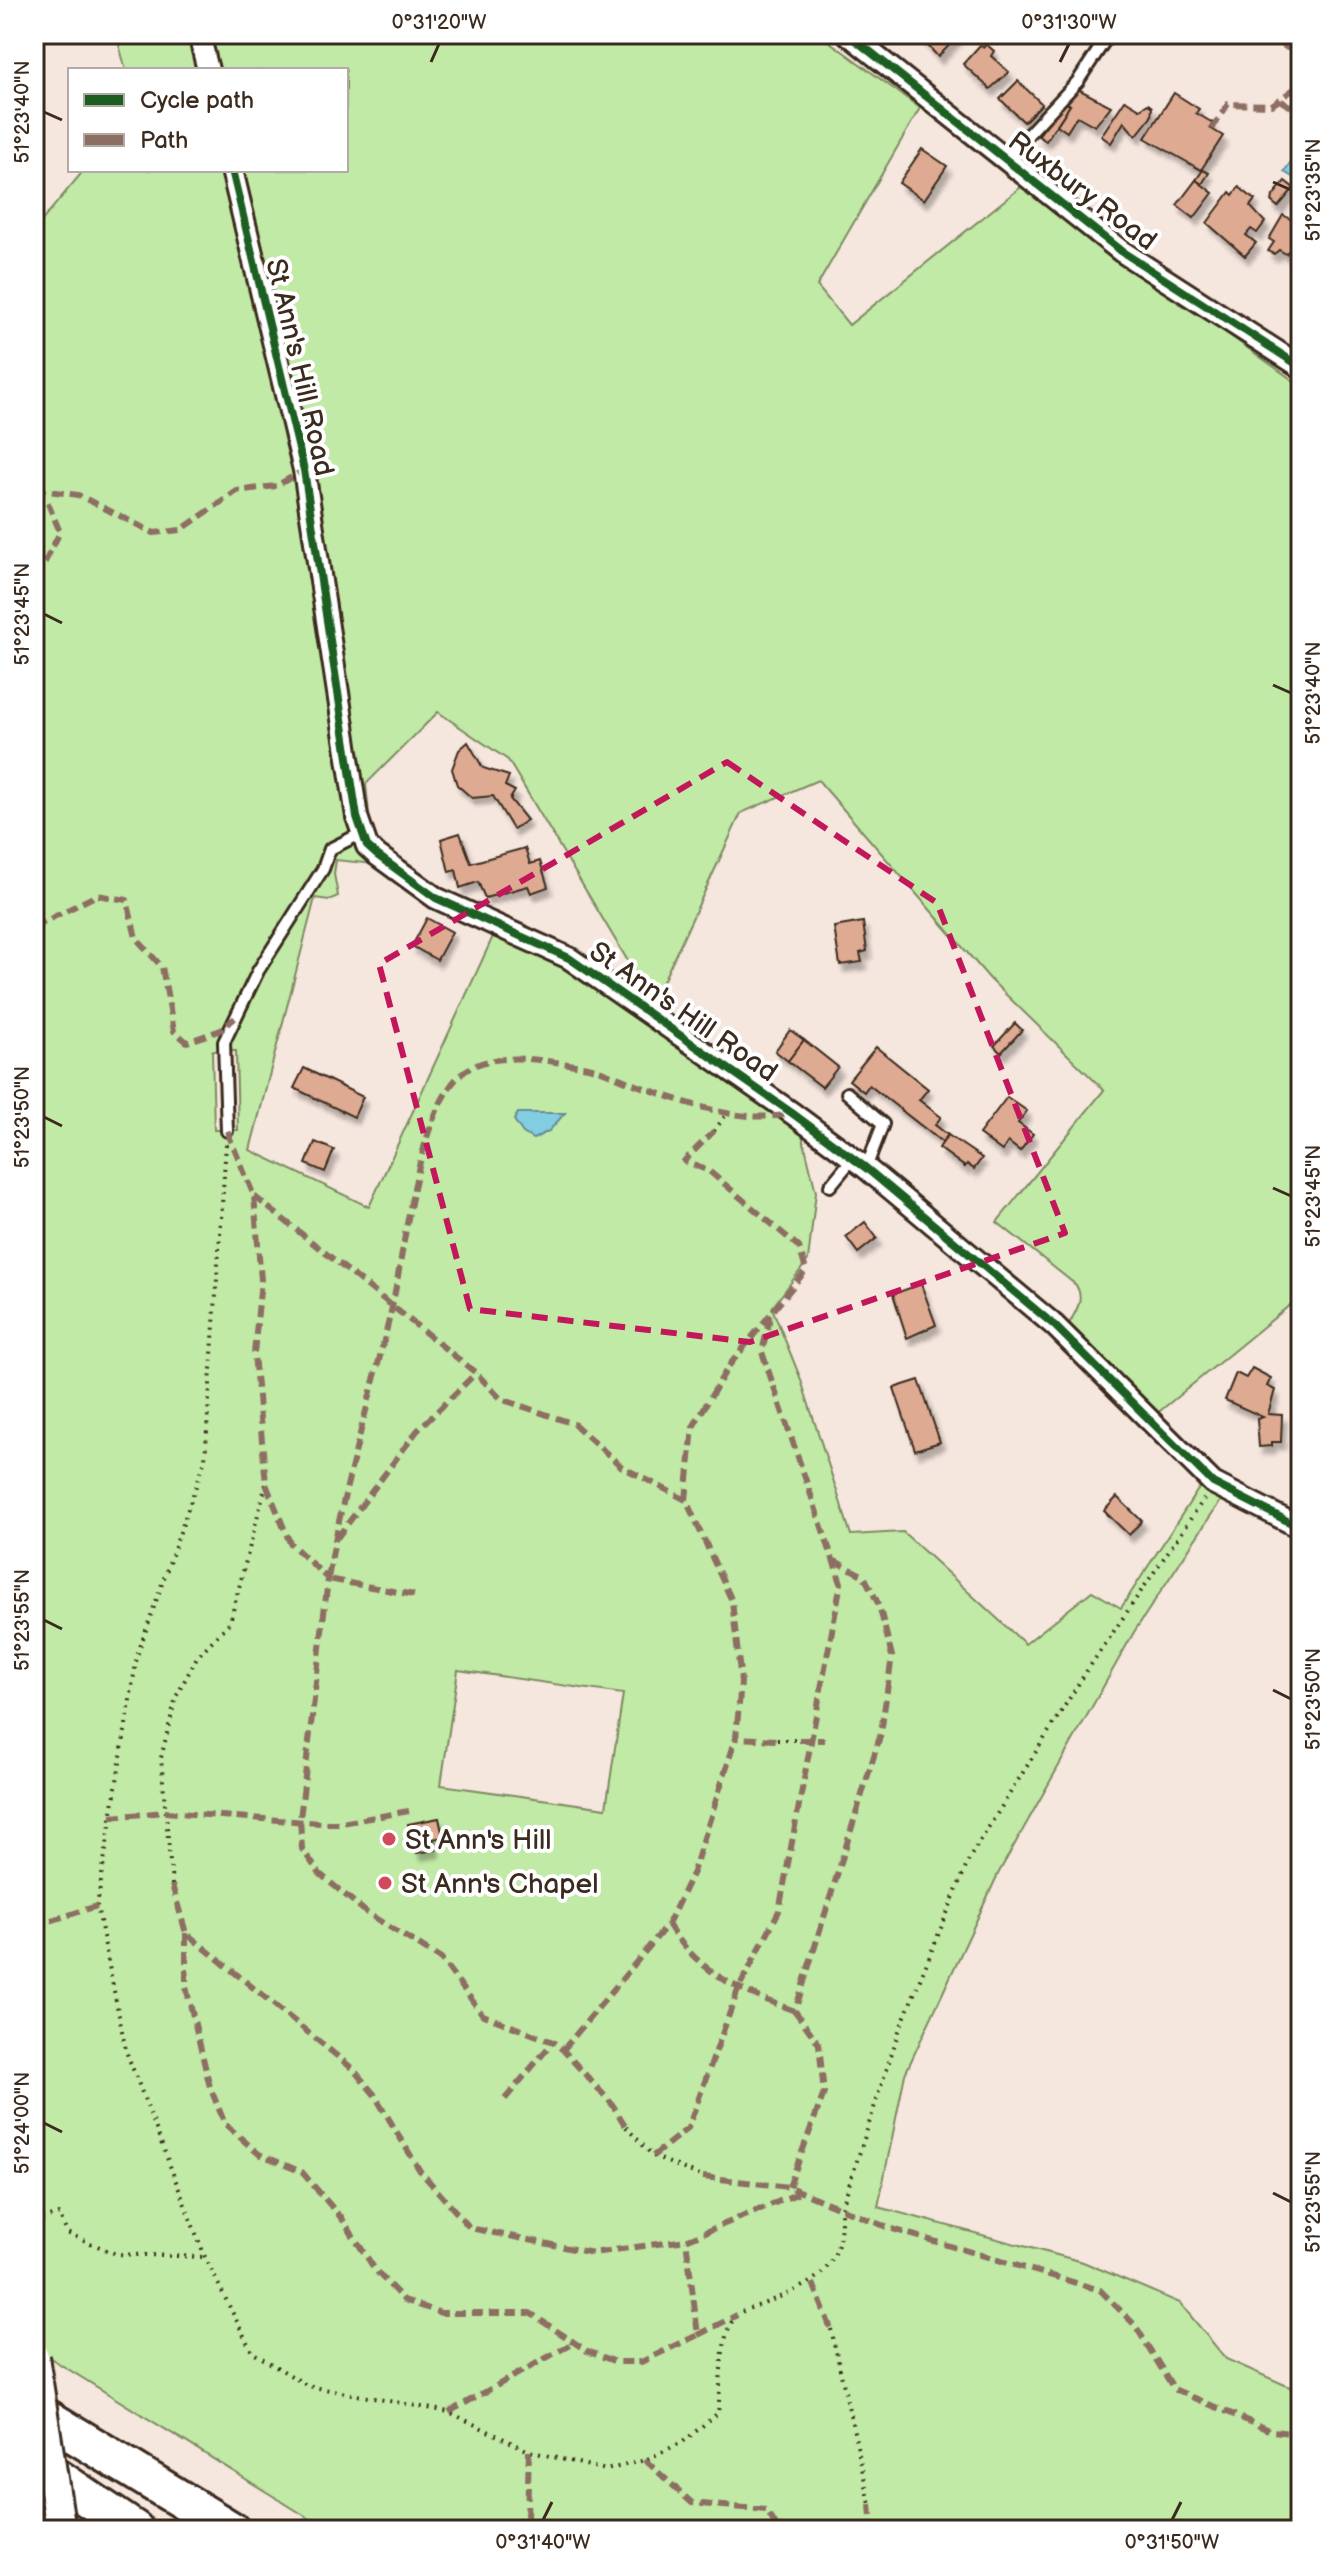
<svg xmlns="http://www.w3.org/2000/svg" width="1335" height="2564" font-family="'Balsamiq Sans',sans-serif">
  <defs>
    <filter id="shadow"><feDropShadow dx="4" dy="7" stdDeviation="2" flood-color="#0004"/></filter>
  </defs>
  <rect width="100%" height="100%" fill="#f5e6de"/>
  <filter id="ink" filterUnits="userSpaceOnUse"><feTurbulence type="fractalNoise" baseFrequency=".0125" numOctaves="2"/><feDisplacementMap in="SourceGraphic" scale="16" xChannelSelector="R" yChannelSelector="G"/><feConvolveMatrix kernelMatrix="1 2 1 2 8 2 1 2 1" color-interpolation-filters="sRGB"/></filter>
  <g filter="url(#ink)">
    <path fill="#c1eaa6" stroke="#7e8a62" stroke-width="2" fill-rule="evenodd" d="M116,34H819L920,108L817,286L849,325L1021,187L1301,386V1296L1155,1415L1069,1324C1076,1310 1085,1300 1076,1285L997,1222L1104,1090L990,979L818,780L741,813L653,1003L508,760L438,712L366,784L374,864L336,860L334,874L338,896L329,900L315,898L250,1150L369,1207L495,932L564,965L800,1126L816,1192L808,1260L772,1308L800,1377L851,1535L903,1532L1025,1644L1092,1591L1121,1608L1201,1485L1221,1500L1134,1632L998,1874L905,2074L878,2207L1083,2262L1180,2303L1226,2359L1301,2392V2530H328L34,2348V230L84,170H346V70H126ZM212,1051H236L238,1130H214ZM458,1670L623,1694L606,1808L441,1785Z"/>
    <g fill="#83cde3" stroke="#668c94" stroke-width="2">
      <path d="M1301,147V171L1296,179L1284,172Z"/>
      <path d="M518,1113H565L549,1131L533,1139L523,1133L514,1120Z"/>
    </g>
    <g fill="#deaa92" stroke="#3b2a1e" stroke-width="2" filter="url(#shadow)">
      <path d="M918,34H960L938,57Z"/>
      <path d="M1077,34H1101L1096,42Z"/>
      <path d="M986,44L994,51L991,56L1009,72L990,89L963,64L980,45L984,47Z"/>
      <path d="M1018,81L1042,104L1024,122L1000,99Z"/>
      <path d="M1078,89L1111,106L1095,126L1077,116L1067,132L1057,125L1070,105L1064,102Z"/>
      <path d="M1174,93L1199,109L1196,113L1213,123L1210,128L1223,136L1201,170L1145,138Z"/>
      <path d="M1125,100L1140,109L1148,104L1152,107L1151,117L1136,136L1124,122L1111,143L1101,136Z"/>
      <path d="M1064,102L1070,105L1046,141L1038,136Z"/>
      <path d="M922,149L947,166L924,200L899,183Z"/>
      <path d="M1203,170L1209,173L1202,184L1196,180Z"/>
      <path d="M1196,180L1213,193L1194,218L1177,205Z"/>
      <path d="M1285,181L1294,188L1278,207L1272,202L1273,196Z"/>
      <path d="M1239,187L1255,200L1250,206L1265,222L1257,233L1251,229L1246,235L1256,243L1245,256L1207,223L1230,192L1233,195Z"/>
      <path d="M1283,215L1301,225V250L1297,256L1288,251L1286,254L1279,250L1274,254L1268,251L1274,242L1269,239Z"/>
      <path d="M468,742L483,768L509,776L505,786L515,791L510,799L527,820L513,829L493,796L472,798L457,785L452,769L459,750Z"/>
      <path d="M460,833L471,863L525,848L530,864L540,861L548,887L531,893L528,886L485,898L478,882L460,888L456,870L449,872L441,839Z"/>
      <path d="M427,918L452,932L437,960L412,946Z"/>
      <path d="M863,922L867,951L860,953L862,962L840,965L834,927Z"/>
      <path d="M1015,1023L1022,1030L1001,1053L994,1046Z"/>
      <path d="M790,1030L804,1040L788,1061L775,1051Z"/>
      <path d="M804,1040L838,1067L822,1087L788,1061Z"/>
      <path d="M876,1047L928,1089L919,1100L941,1117L935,1125L948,1135L942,1142L869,1085L864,1092L849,1080Z"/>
      <path d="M304,1068L363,1097L354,1117L294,1088Z"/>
      <path d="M1007,1097L1027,1111L1018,1123L1033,1134L1020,1151L1008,1142L1002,1151L979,1134Z"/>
      <path d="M948,1135L982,1158L974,1169L967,1164L965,1167L939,1148Z"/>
      <path d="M315,1142L334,1150L325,1172L306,1164Z"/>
      <path d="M865,1222L877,1238L858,1253L846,1237Z"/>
      <path d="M921,1284L936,1325L907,1338L893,1294Z"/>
      <path d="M1252,1368L1271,1378L1267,1386L1275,1390L1268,1414L1282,1415L1281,1442H1271V1446L1259,1447L1257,1419L1263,1417L1225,1400L1236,1373L1246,1378Z"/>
      <path d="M919,1380L940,1442L915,1450L894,1388Z"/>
      <path d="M1117,1497L1142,1521L1129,1535L1104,1511Z"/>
      <path d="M439,1818L443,1837L433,1839L436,1850L417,1853L408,1824Z"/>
    </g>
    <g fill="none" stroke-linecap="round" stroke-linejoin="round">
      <defs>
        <g id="lane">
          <path d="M1005,159L1078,81L1109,34"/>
          <path d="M847,1093L883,1124L866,1168"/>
          <path d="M227,1131L224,1042L258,971L323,869L330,849L362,833"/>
          <path d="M830,1186L853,1158"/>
        </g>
        <g id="street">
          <path d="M199,34L208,70"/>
          <path d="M848,34L1121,251L1301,367"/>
          <path d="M232,170L304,470L357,817L367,846L377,855L436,898L569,958L792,1113L866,1168L1054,1325L1213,1483L1301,1528"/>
        </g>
        <g id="highway">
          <path d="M34,2410L231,2530"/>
          <path d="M34,2462L135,2530"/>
        </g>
      </defs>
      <use href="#lane" stroke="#3b2a1e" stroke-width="16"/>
      <use href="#street" stroke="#3b2a1e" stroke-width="26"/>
      <use href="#highway" stroke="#3b2a1e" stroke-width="42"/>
      <g stroke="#3b2a1e" stroke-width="4" stroke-dasharray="2 6" stroke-linecap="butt">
        <path d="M714,1131L728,1112"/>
        <path d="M226,1144L205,1460L137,1656L97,1906L126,2051L205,2257L252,2352L308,2386L449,2412L529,2451L606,2470L645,2460L683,2442L718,2413C721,2387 719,2337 735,2317C741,2310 755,2307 763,2304C815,2282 843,2273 841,2210L899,2031L970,1857L1086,1672L1204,1499"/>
        <path d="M777,1740H799"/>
        <path d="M172,1885L161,1758L176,1697L197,1657L230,1622L266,1484"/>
        <path d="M626,2127L653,2156L703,2177"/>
        <path d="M34,2221L59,2214L67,2233L116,2254L205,2257"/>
        <path d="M831,2329L870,2504"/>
      </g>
      <use href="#lane" stroke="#fff" stroke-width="10"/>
      <use href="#street" stroke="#fff" stroke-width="20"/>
      <use href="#highway" stroke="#fff" stroke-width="36"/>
      <defs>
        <path id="secondary-bridge" d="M34,2357L61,2530"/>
      </defs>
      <use href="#secondary-bridge" stroke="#3b2a1e" stroke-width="34" stroke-linecap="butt"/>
      <use href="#secondary-bridge" stroke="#fff" stroke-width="28"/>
      <g stroke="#8d6e63" stroke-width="6" stroke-dasharray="12 6" stroke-linecap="butt">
        <path d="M1269,34L1287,48L1293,47L1299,34"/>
        <path d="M1281,101L1301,112"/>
        <path d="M1212,129L1228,104L1272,105L1301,84"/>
        <path d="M34,489L78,495L154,533L181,530L237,491L276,486L304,470"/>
        <path d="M34,491L47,501L60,532L45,562L34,569"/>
        <path d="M34,927L97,895L127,900L136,938L162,967L174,1031L187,1042L221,1030L235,1018"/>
        <path d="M227,1131L254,1196L261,1280L254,1354L266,1484L290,1543L328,1579L300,1819L302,1849L320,1874L367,1913L441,1959L483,2015L553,2042L563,2050L612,2104L626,2127"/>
        <path d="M254,1196L476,1373L501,1399L574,1424L622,1467L686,1500L732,1601L741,1682L736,1738L777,1740"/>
        <path d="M686,1500L693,1427L728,1367L806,1270L799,1247L709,1171L684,1161L714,1131"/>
        <path d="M337,1538L417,1431L476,1373"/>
        <path d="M414,1595L328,1579C343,1487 371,1398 392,1307C405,1249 417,1117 459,1076C488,1048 546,1061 582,1066C599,1068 617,1078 634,1084C680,1101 743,1126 792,1113"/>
        <path d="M799,1740H825"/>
        <path d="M111,1817L164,1812L336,1824L409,1811"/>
        <path d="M172,1885L186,1933L353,2069L374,2094L420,2171L470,2228L593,2253L686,2240L799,2193"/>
        <path d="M668,1924C700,1975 741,1991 795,2011"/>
        <path d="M34,1926L97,1906"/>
        <path d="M186,1933V1987L210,2087L225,2124L259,2154L302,2172L343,2220L376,2271L404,2300L441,2313H530L587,2351L616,2362H641L698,2335L686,2240"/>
        <path d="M563,2050L668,1924L693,1872L736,1738"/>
        <path d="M505,2099L553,2042"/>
        <path d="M653,2156L688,2128L738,1990L779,1911L841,1583L762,1352L770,1318"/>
        <path d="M703,2177L789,2187L889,2228L1100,2290L1135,2325L1174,2389L1271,2431L1301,2434"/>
        <path d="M789,2187L824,2093L819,2044L795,2011L881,1733L892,1656L879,1605L864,1576L835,1561"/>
        <path d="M813,2283L831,2329"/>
        <path d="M698,2335L737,2315"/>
        <path d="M449,2412L575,2342"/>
        <path d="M529,2451L527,2518L532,2530"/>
        <path d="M645,2460L692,2503L766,2510L779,2530"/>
        <path d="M870,2504L872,2530"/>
      </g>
      <defs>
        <g id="cycleway">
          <path d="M848,34L1121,251L1301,367"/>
          <path d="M232,170L304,470L357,817L367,846L377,855L436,898L569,958L792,1113L866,1168L1054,1325L1213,1483L1301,1528"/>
        </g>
      </defs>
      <use href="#cycleway" stroke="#fff" stroke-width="13"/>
      <use href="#cycleway" stroke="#1b5e20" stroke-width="8"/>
    </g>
  </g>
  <path fill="none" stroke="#c2185b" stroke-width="6" stroke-dasharray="16 10" stroke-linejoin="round" d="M727,762L937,903L1065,1233L750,1342L470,1309L379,964Z"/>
  <path fill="none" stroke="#3b2a1e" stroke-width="3" d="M431,62L439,44M1060,62L1069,44M44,112L62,120M1273,182L1291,190M44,614L62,623M1273,685L1291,693M44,1117L62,1126M1273,1188L1291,1196M44,1620L62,1629M1273,1690L1291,1699M44,2123L62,2132M1273,2193L1291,2202M543,2520L552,2502M1172,2520L1181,2502"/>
  <g fill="#d1495b" stroke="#fff" stroke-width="3">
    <circle cx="389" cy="1839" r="8"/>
    <circle cx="385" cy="1883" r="8"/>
  </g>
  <g text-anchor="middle" stroke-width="8" stroke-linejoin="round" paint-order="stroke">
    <g font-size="28" fill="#3b2a1e" stroke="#fff">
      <text transform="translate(1083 190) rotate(37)" y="10">Ruxbury Road</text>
      <text transform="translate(301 367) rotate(77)" y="10">St Ann's Hill Road</text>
      <text transform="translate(684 1011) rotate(35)" y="10">St Ann's Hill Road</text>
    </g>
    <g font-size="28" fill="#3b2a1e" stroke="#fff" text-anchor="start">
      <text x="405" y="1849">St Ann's Hill</text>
      <text x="401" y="1893">St Ann's Chapel</text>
    </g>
  </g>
  <rect width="1335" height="2564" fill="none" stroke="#fff" stroke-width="88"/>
  <rect x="68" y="68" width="280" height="104" fill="#ffffff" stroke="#b1aaa5" stroke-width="2"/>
  <rect x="84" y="94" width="40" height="12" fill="#1b5e20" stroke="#b1aaa5" stroke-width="2"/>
  <text x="140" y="108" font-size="24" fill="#3b2a1e">Cycle path</text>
  <rect x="84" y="134" width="40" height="12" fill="#8d6e63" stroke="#b1aaa5" stroke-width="2"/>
  <text x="140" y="148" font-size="24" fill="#3b2a1e">Path</text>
  <rect x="44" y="44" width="1247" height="2476" fill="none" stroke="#3b2a1e" stroke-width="3"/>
  <g font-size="20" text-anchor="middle" fill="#3b2a1e">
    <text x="439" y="29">0°31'20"W</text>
    <text x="1069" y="29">0°31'30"W</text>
    <text transform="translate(22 112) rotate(-90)" y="7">51°23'40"N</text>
    <text transform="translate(1313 190) rotate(-90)" y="7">51°23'35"N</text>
    <text transform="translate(22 614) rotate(-90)" y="7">51°23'45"N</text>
    <text transform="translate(1313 693) rotate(-90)" y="7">51°23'40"N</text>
    <text transform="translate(22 1117) rotate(-90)" y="7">51°23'50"N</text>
    <text transform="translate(1313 1196) rotate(-90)" y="7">51°23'45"N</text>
    <text transform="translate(22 1620) rotate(-90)" y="7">51°23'55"N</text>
    <text transform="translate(1313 1699) rotate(-90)" y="7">51°23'50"N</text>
    <text transform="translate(22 2123) rotate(-90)" y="7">51°24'00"N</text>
    <text transform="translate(1313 2202) rotate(-90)" y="7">51°23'55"N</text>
    <text x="543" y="2549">0°31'40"W</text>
    <text x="1172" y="2549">0°31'50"W</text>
  </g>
</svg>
